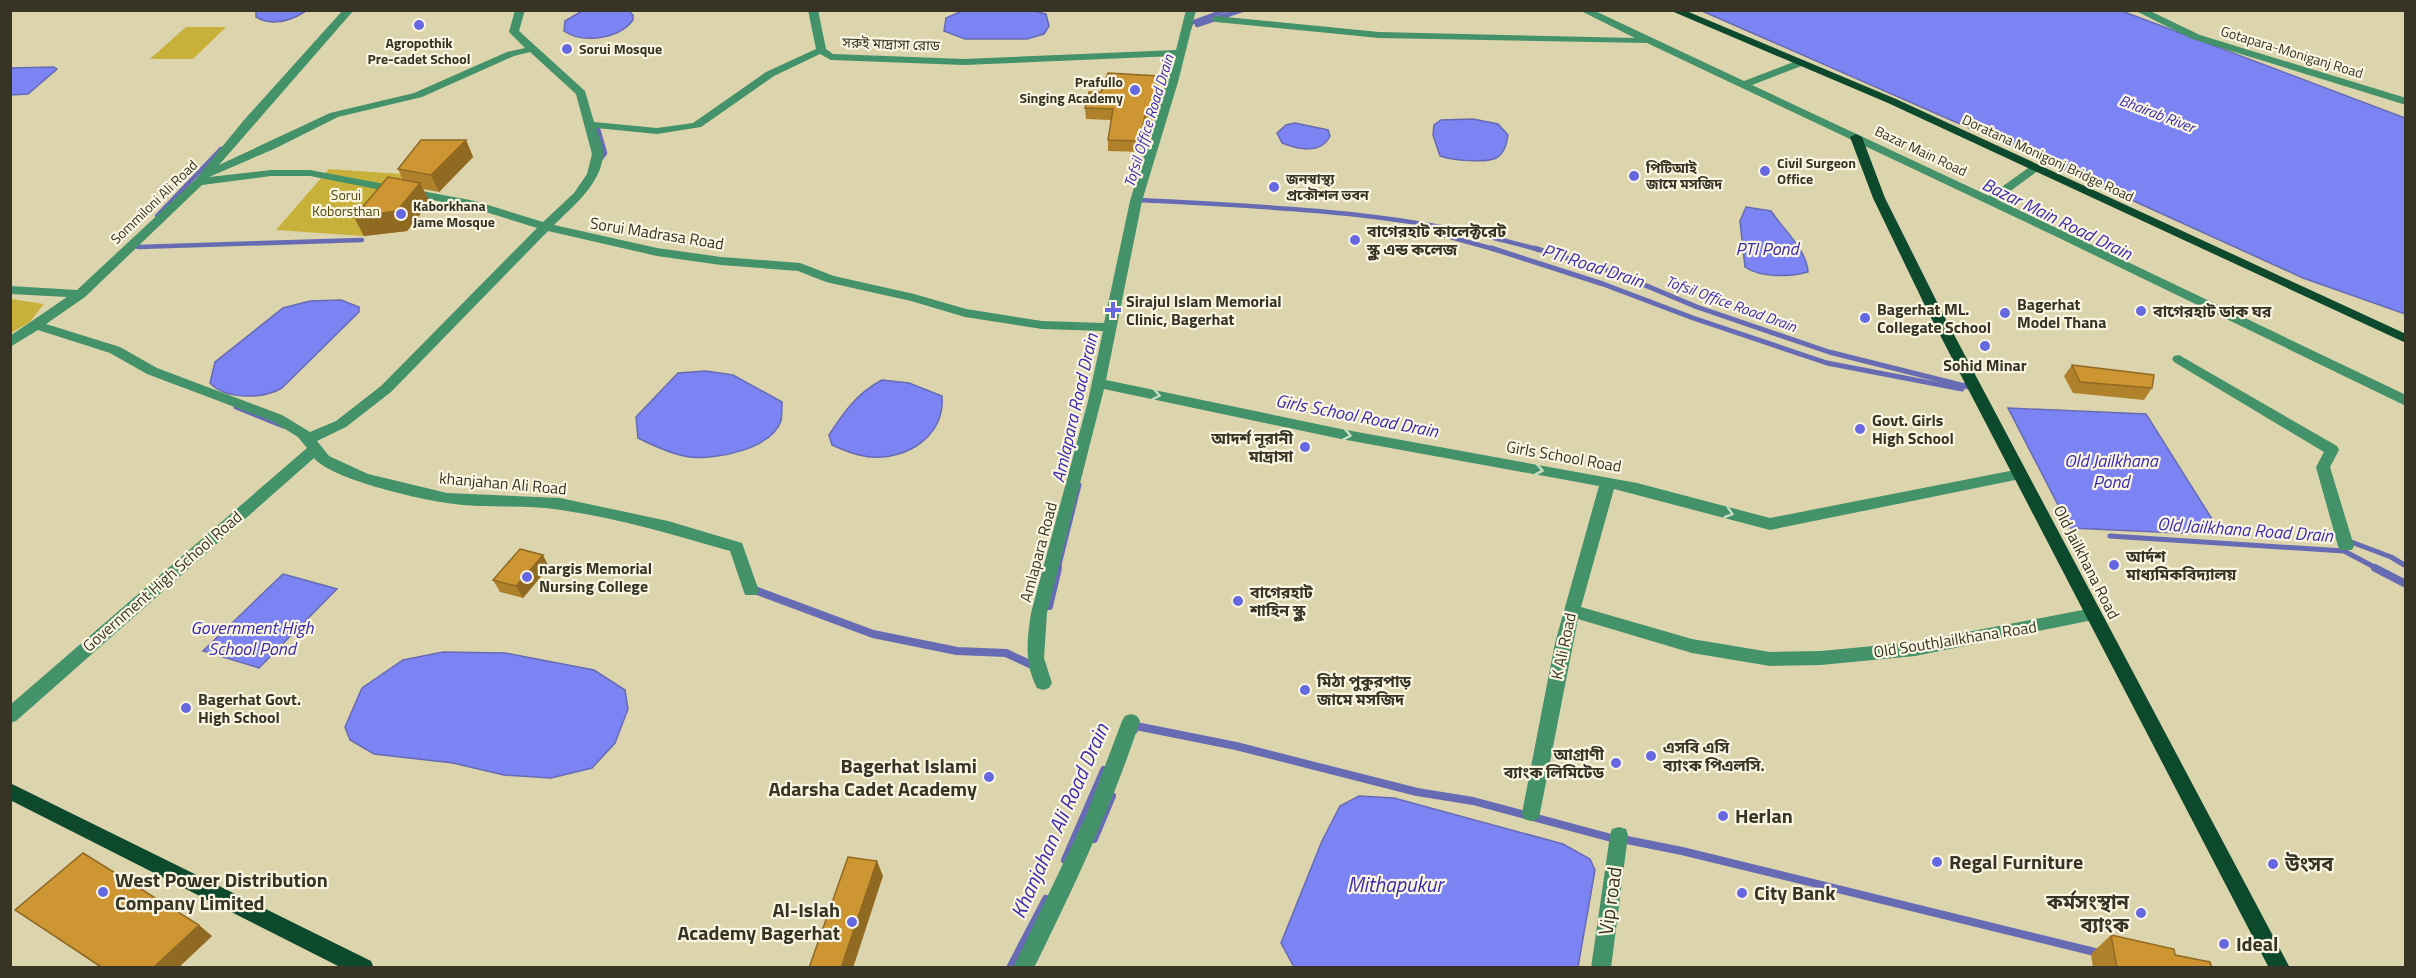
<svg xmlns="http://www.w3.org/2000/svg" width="2416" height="978" font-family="'Titillium Web','Noto Sans Bengali',sans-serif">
  <rect width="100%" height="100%" fill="#dcd4ad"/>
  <g fill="#c7b13a">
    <path d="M186,27H226L193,59H150Z"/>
    <path d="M329,169L416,175L364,236L276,230Z"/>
    <path d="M10,299H11L44,304L30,322L11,333Z"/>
  </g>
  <g fill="#7c83f2" stroke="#676bb4" stroke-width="1.5">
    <path d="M1029,10L1046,14L1049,26L1044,34L1027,39H965L944,31L946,18L962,11Z"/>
    <path d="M256,11V10L306,11C292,20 273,27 256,17Z"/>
    <path d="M582,11H629L633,15V20C619,39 583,44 564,31L565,21Z"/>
    <path d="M1702,11H2122L2405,118V314L2303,278L2081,177Z"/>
    <path d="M54,67L57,69L28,94L11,95V68Z"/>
    <path d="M1473,119L1498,124L1508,135C1507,143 1505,152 1498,157C1487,164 1452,160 1440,156L1433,135L1434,125L1441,120Z"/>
    <path d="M1295,123L1328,130L1330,136C1321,155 1297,149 1282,143L1277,133L1286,125Z"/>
    <path d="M1746,207L1771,211C1783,229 1807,250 1808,272C1790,277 1761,278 1745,267L1740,221Z"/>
    <path d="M341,300L359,307V312L282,388C263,399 226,400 210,383L215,362L283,308L310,301Z"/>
    <path d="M706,371L733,375L782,402C782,408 782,415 781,421C771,449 716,460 690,457C673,455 654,446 638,438L636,417L678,373Z"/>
    <path d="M882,380L909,383L942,396C946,440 898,465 859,455C850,453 841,449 832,445L829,435C844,412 857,393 882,380Z"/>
    <path d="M2008,408L2146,414L2222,535L2070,528Z"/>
    <path d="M283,574L337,589L259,668L203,651Z"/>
    <path d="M443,652L505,653L594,670L625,690L628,709L615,743L592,768L551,778L504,775L453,763L374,754L350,740L345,727L362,688L403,660Z"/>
    <path d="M1359,796L1394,798L1563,844L1590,859L1595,870L1578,967H1294L1281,943L1322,841L1340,806Z"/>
  </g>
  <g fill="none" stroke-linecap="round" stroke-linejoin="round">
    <g stroke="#676bb4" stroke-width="4.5">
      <path d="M1197,25L1242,10"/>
      <path d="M1189,29L1191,23L1227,10"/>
      <path d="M598,129L605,153L598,162"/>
      <path d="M1139,197L1138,200C1273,207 1408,211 1539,250"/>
      <path d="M157,216L221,149"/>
      <path d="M1443,235L1497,250"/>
      <path d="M138,247L362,240"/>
    </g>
    <g stroke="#676bb4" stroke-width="5">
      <path d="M1491,248L1603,284L1693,318L1827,363L1962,389"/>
      <path d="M1534,248L1616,273L1697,307L1829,352L1969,387L1967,383"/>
      <path d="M236,407L283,426"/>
      <path d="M2110,536L2344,551L2378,569"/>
      <path d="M2346,540L2391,557L2406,566"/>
      <path d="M1058,569L1079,485"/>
    </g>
    <g stroke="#676bb4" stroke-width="8">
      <path d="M2375,568L2406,584"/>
      <path d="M752,589L873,634L957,651L1006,653L1034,666"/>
      <path d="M1049,606L1058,568"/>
      <path d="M1134,730L1136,726L1236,746L1417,792L1473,801L1615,839"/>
      <path d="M1094,839L1112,796"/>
      <path d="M1622,839L1682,851L2099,953"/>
      <path d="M1065,860L1104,770"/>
      <path d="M1010,968L1046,899"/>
    </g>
    <g fill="#449269" fill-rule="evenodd">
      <path d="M343,10H354L219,165L330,113L414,93L507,52L525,48L509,32L515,10H525L519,31L585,91L594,122L657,128L693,123L766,72L816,49L808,10H818L826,49L833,54L964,59L1176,50L1186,10H1196L1178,82L1142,201L1106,380L1341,429L1637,483L1770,518L2020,469L2025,470L2027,474L2025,478L1770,530L1614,489L1581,607L1692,639L1770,652L1821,651L1915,642L2093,608L2099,609L2101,614L2099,619L2093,620L1915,656L1821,665L1770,666L1692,653L1578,619L1540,813L1538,819L1531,821L1524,819L1522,813L1555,643L1599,486L1341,439L1104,389L1047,613L1044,658L1052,683L1049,688L1043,690L1037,688C1024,663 1027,640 1031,613L1088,401L1103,331L1042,329L965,317L911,301L826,282L798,271L721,265L657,256L548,231L391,392L346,427L317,441L329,456L368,474L447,493L560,498L668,521L742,543L759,591L757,595H745L730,551C674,535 618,518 561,510C523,504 484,509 447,503C418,499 331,479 314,458L16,721L10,723V705L307,448L298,437L272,421L147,374L110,353L38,330L10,347V336L67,297L10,294V286L77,290L195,180L244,120ZM530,52L576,94L592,154L587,174L574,193L543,222L475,201L310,170H271L209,177L274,149L338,117L422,97L514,56ZM820,54L831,60L964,65L1174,56L1130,201L1104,323L1042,321L966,309L914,294L834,276L800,263L721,257L657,248L554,225C573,206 600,185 603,156C604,148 599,137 596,128L657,134L701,127L774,76ZM271,176H310L473,208L537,228L381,386L336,421L310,432L282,415L157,368L120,347L46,324L85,297L202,185Z"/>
      <path d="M1579,10H1593L1744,81L1796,61H1804V65L1752,85L1989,196L2031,166H2039V170L1998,200L2406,395V406L2057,237L1647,43L1379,38L1216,22L1211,19L1216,16L1379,32L1635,38Z"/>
      <path d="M2134,10H2148L2200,35L2406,98V105L2192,39Z"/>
      <path d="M2179,355L2337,446L2339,450L2330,467L2354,546L2352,550H2340L2338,546L2316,467L2324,452L2174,362L2172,359L2174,356Z"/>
      <path d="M1131,714L1137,716L1140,721C1112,806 1074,887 1034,968H1013L1086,816L1122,721L1125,716Z"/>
      <path d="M1619,827L1626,829L1628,835L1611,968H1591L1610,835L1612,829Z"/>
    </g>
    <g fill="#0d492d" fill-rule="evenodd">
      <path d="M1669,10H1684L1896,99L2406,334V343L1888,103Z"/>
      <path d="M1856,134L1862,137L1885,198L1942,312L2290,968H2269L1928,312L1873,198L1850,137Z"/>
      <path d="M10,783L371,961L374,968H342L10,800Z"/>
    </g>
  </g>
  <g fill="#b0812b">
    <path d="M1159,76V87L1152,122L1146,121L1141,152L1108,151V140L1111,120L1086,119L1085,108L1101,92Z"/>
    <path d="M466,140L473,157L439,192L423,189L430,202L407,231L364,236L354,217L403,180L398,169Z"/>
    <path d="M2072,365L2152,388L2144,400L2073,393L2064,376Z"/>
    <path d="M549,567L523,598L500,592L493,580Z"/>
    <path d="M15,910L212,936L178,968H101Z"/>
    <path d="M2111,935L2175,955L2212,968H2093L2091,954Z"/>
  </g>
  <g fill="#906923">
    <path d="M1159,76V87L1152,122L1151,111Z"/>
    <path d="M1146,110V121L1141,152L1140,141Z"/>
    <path d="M466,140L473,157L439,192L431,175Z"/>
    <path d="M420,183L430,202L407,231L364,236L354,217Z"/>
    <path d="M543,555L549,567L523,598L516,586Z"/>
    <path d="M877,861L883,876L853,968H841Z"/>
    <path d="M199,925L212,936L178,968H153Z"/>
  </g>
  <g fill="#cd9632" stroke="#906923" stroke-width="1.5">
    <path d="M1108,73L1159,76L1151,111L1146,110L1140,141L1108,140L1113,109L1085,108L1089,92H1101Z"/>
    <path d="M421,140H466L431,175L398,169Z"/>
    <path d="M388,177L420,183L397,211L354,217Z"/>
    <path d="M2072,365L2154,375L2152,388L2080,382Z"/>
    <path d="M520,549L543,555L516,586L493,580Z"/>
    <path d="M83,853L199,925L153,968H103L15,910Z"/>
    <path d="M848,857L877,861L841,968H809Z"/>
    <path d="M2111,935L2174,949L2175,955L2210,962L2212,968H2117Z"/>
  </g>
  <defs><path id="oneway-chevron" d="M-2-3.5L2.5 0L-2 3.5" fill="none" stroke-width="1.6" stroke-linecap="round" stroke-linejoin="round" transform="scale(1.5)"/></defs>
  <g stroke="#ccdcc3">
    <use href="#oneway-chevron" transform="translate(1156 395) rotate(12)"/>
    <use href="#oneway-chevron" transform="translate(1347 435) rotate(11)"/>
    <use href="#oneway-chevron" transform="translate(1539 470) rotate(10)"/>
    <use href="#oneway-chevron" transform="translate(1729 513) rotate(17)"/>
  </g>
  <g fill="#6668e1" stroke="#f9f5e1" stroke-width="2">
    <circle cx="419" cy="25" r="6"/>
    <circle cx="567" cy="49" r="6"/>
    <circle cx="1135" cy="90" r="6"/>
    <circle cx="1765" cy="171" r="6"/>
    <circle cx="1634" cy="176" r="6"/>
    <circle cx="1274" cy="187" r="6"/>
    <circle cx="401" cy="214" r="6"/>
    <circle cx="1355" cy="240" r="6"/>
    <path d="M1110 301h6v6h6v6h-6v6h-6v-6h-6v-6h6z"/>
    <circle cx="2141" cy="311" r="6"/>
    <circle cx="2005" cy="313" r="6"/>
    <circle cx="1865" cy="318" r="6"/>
    <circle cx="1985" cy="346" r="6"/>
    <circle cx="1860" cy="429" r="6"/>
    <circle cx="1305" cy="447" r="6"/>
    <circle cx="2114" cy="565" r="6"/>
    <circle cx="527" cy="577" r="6"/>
    <circle cx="1238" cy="601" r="6"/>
    <circle cx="1305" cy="690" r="6"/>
    <circle cx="186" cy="708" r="6"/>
    <circle cx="1651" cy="756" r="6"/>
    <circle cx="1616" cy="763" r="6"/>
    <circle cx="989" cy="777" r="6"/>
    <circle cx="1723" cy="816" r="6"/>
    <circle cx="1937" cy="862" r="6"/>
    <circle cx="2273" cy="864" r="6"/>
    <circle cx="103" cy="892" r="6"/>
    <circle cx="1742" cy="893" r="6"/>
    <circle cx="2141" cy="913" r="6"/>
    <circle cx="852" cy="922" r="6"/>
    <circle cx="2224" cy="944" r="6"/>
  </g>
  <g text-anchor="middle" stroke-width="4.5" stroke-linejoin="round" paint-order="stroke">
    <g font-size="14" font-weight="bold" fill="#373425" stroke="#f9f5e1" text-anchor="start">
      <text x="419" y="48" text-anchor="middle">Agropothik<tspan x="419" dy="16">Pre-cadet School</tspan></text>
      <text x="579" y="54">Sorui Mosque</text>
      <text x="1123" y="87" text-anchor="end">Prafullo<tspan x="1123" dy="16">Singing Academy</tspan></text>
      <text x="1777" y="168">Civil Surgeon<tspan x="1777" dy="16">Office</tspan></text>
      <text x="1646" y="173">পিটিআই<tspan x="1646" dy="16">জামে মসজিদ</tspan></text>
      <text x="1286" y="184">জনস্বাস্থ্য<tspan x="1286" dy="16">প্রকৌশল ভবন</tspan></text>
      <text x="413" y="211">Kaborkhana<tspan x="413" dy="16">Jame Mosque</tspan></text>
    </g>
    <g font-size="14" fill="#373425" stroke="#f9f5e1">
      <text transform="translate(891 44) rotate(2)" y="5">সরুই মাদ্রাসা রোড</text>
      <text transform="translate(2292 52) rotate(17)" y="5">Gotapara-Moniganj Road</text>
      <text transform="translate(1921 151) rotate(25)" y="5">Bazar Main Road</text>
      <text transform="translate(2048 158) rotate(25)" y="5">Doratana Monigonj Bridge Road</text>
      <text transform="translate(154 202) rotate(-44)" y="5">Sommiloni Ali Road</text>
    </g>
    <g font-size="14" fill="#53480b" stroke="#f9f5e1">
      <text x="346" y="200">Sorui<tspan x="346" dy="16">Koborsthan</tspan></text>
    </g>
    <g font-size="15" font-style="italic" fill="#3b2dad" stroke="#f9f5e1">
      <text transform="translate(2157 114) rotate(21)" y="5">Bhairab River</text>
      <text transform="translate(1149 121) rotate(-73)" y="5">Tofsil Office Road Drain</text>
      <text transform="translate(1731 304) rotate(20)" y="5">Tofsil Office Road Drain</text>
    </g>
    <g font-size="16" font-weight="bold" fill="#373425" stroke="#f9f5e1" text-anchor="start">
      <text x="1367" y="237">বাগেরহাট কালেক্টরেট<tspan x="1367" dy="18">স্কুল এন্ড কলেজ</tspan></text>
      <text x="1126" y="307">Sirajul Islam Memorial<tspan x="1126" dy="18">Clinic, Bagerhat</tspan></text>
      <text x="2017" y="310">Bagerhat<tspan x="2017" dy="18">Model Thana</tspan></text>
      <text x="1877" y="315">Bagerhat ML.<tspan x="1877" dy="18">Collegate School</tspan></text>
      <text x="2153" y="317">বাগেরহাট ডাক ঘর</text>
      <text x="1985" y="371" text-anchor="middle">Sohid Minar</text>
      <text x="1872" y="426">Govt. Girls<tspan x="1872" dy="18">High School</tspan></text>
      <text x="1293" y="444" text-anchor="end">আদর্শ নূরানী<tspan x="1293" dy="18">মাদ্রাসা</tspan></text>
      <text x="2126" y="562">আর্দশ<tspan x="2126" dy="18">মাধ্যমিকবিদ্যালয়</tspan></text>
      <text x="539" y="574">nargis Memorial<tspan x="539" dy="18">Nursing College</tspan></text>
      <text x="1250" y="598">বাগেরহাট<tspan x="1250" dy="18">শাহিন স্কুল</tspan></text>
      <text x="1317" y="687">মিঠা পুকুরপাড়<tspan x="1317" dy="18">জামে মসজিদ</tspan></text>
      <text x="198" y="705">Bagerhat Govt.<tspan x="198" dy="18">High School</tspan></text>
      <text x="1663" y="753">এসবি এসি<tspan x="1663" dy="18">ব্যাংক পিএলসি.</tspan></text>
      <text x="1604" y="760" text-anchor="end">আগ্রাণী<tspan x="1604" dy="18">ব্যাংক লিমিটেড</tspan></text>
    </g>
    <g font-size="16" fill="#373425" stroke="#f9f5e1">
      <text transform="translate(657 233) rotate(9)" y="6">Sorui Madrasa Road</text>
      <text transform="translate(1564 456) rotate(10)" y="6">Girls School Road</text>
      <text transform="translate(503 483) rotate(5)" y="6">khanjahan Ali Road</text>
      <text transform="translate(1038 552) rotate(-75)" y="6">Amlapara Road</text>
      <text transform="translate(2087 562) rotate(63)" y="6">Old Jailkhana Road</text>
      <text transform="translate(162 581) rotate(-41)" y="6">Government High School Road</text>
      <text transform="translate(1955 639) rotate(-9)" y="6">Old SouthJailkhana Road</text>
      <text transform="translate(1563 646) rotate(-78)" y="6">K Ali Road</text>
    </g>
    <g font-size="18" font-style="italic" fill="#3b2dad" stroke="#f9f5e1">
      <text transform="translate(2057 219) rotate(26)" y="6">Bazar Main Road Drain</text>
      <text x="1767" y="255">PTI Pond</text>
      <text transform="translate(1593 266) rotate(18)" y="6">PTI Road Drain</text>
      <text transform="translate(1075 408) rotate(-77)" y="6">Amlapara Road Drain</text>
      <text transform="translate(1357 416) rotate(11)" y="6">Girls School Road Drain</text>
      <text x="2111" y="467">Old Jailkhana<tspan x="2111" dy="21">Pond</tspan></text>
      <text transform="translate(2245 530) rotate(4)" y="6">Old Jailkhana Road Drain</text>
      <text x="252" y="634">Government High<tspan x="252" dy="21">School Pond</tspan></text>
    </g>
    <g font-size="20" font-weight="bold" fill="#373425" stroke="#f9f5e1" text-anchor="start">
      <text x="977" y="773" text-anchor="end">Bagerhat Islami<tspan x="977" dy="23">Adarsha Cadet Academy</tspan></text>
      <text x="1735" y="823">Herlan</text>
      <text x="1949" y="869">Regal Furniture</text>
      <text x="2285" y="871">উংসব</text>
      <text x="115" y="887">West Power Distribution<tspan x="115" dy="23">Company Limited</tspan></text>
      <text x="1754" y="900">City Bank</text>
      <text x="2129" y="909" text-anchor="end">কর্মসংস্থান<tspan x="2129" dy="23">ব্যাংক</tspan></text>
      <text x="840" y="917" text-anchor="end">Al-Islah<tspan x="840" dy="23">Academy Bagerhat</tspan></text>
      <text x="2236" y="951">Ideal</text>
    </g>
    <g font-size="20" fill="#373425" stroke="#f9f5e1">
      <text transform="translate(1610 901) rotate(-82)" y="7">Vip road</text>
    </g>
    <g font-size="21" font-style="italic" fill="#3b2dad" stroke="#f9f5e1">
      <text transform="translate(1060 821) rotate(-66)" y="7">Khanjahan Ali Road Drain</text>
      <text x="1395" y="892">Mithapukur</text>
    </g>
  </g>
  <rect width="2416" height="978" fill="none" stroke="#373425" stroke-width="24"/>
</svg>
